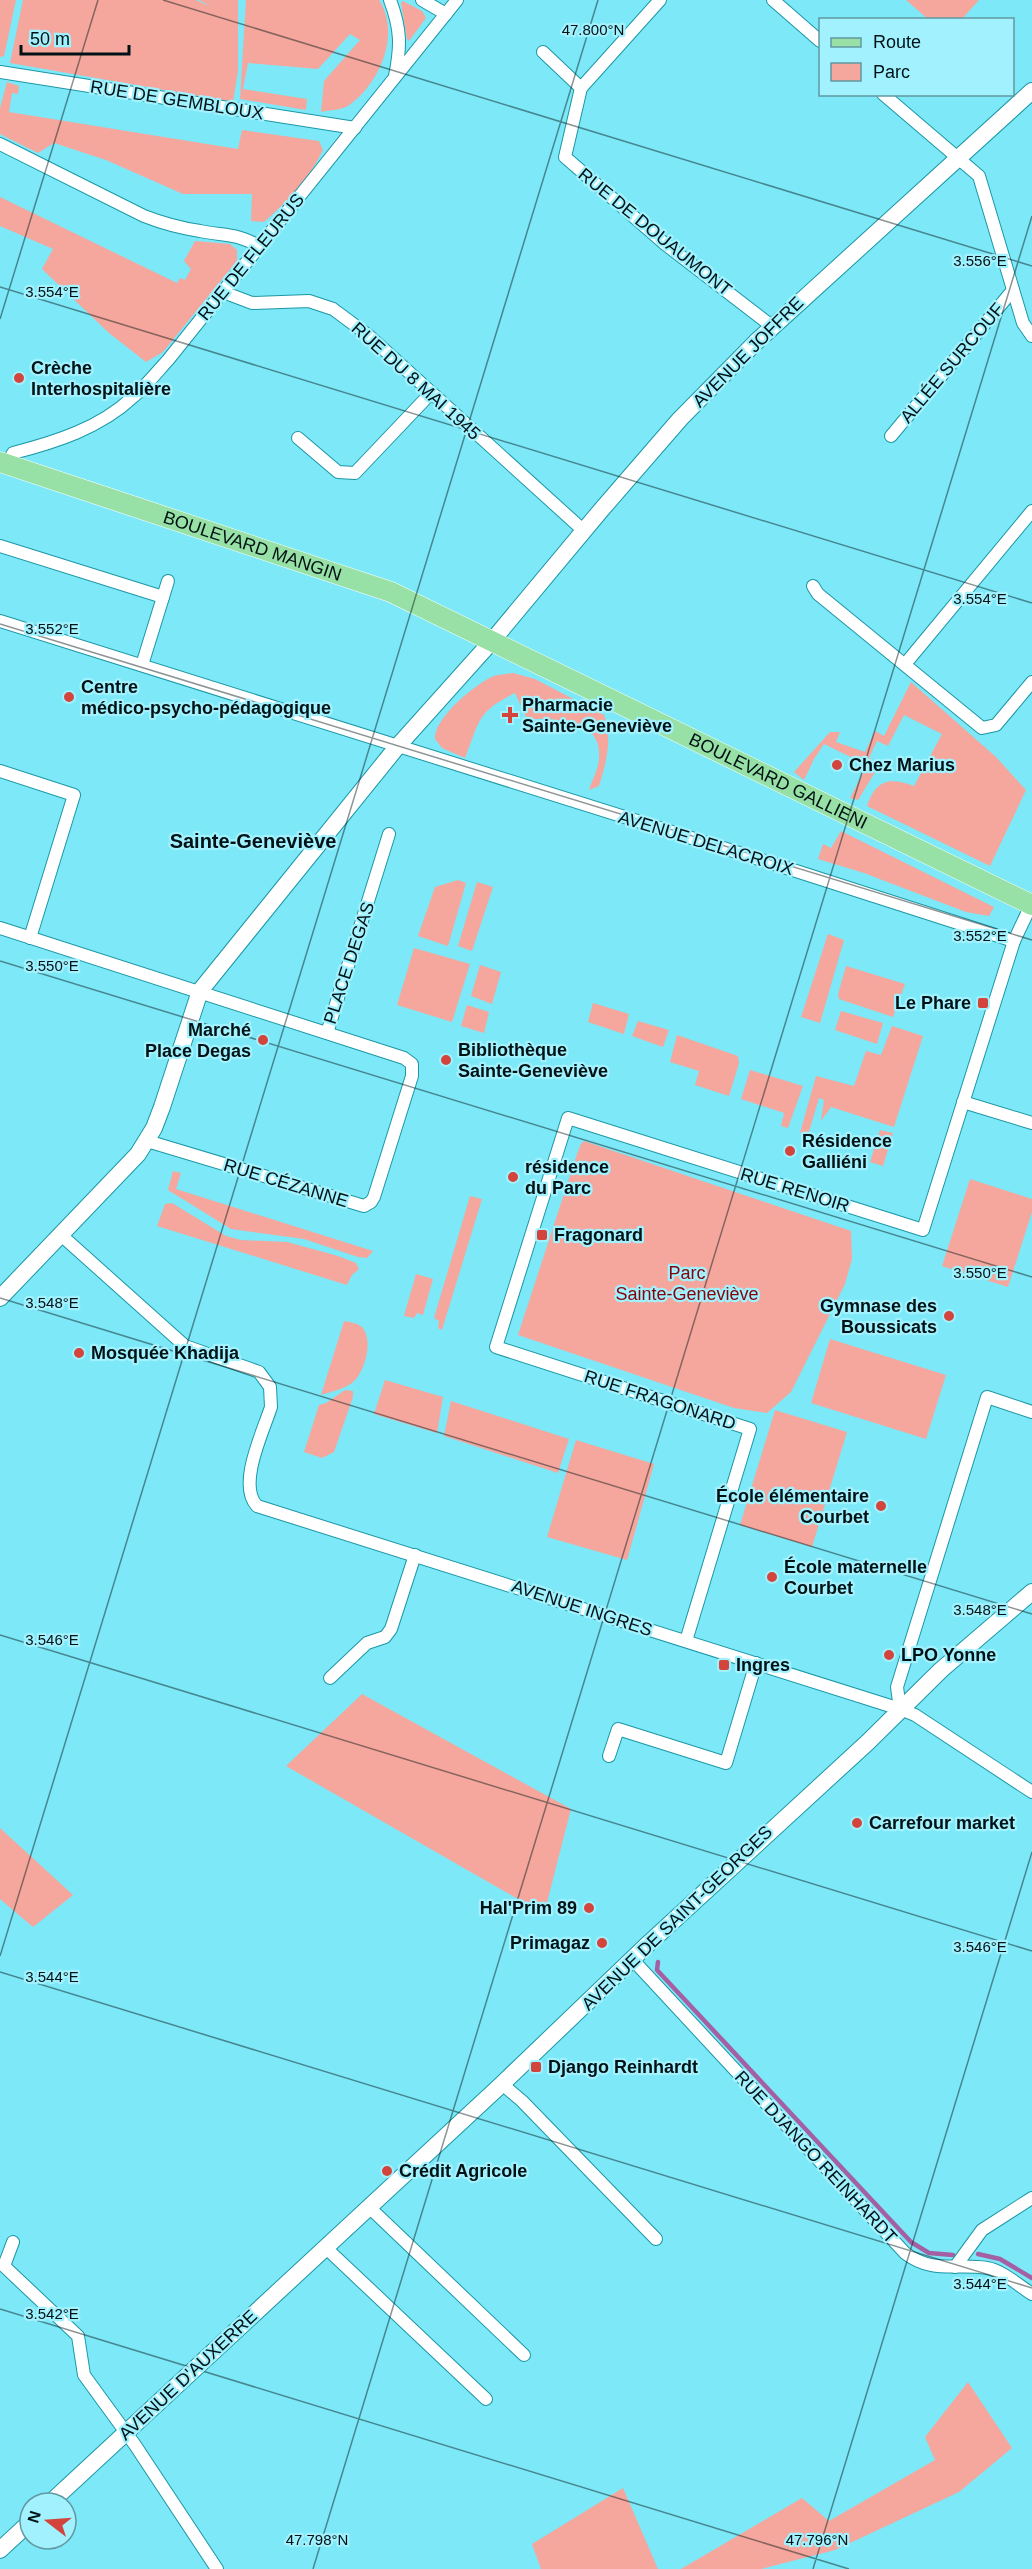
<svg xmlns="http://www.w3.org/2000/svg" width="1032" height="2569" font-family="Arial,sans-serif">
  <rect width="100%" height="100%" fill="#7de8f7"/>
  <g fill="#f5a79d">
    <path d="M0,0H16L4,56L0,57Z"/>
    <path d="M23,0H196L211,7L199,0H238V71L233,102L10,63Z"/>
    <path d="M246,0H379C401,34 380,84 348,106C342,110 329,110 321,112L324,81L360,40L350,34L318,69L248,63L243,89L307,99L306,110L240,99Z"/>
    <path d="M906,0H979L962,19L929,20Z"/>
    <path d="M403,1L422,11L426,18L409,41L407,39L401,3Z"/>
    <path d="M7,82L19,86L18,94L12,93L9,112L238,149L242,130L319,141L323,150C309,179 288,201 264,222L251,221L252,194H183L106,160L54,143L38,153L0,134V108Z"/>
    <path d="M0,197L177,283L180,278L185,280L191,269L184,261L195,241L230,244L237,250V261L163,352L146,362L109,333L42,269L53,249L0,226Z"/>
    <path d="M513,673L535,679L604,715C613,739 606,763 599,786L589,790C592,780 599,768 599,758C602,717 555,719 527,719L515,693C477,712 480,720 465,758L442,748L435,739C433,719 476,683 494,676C500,674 507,674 513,673Z"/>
    <path d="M911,682L996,757L1026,790L990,866L867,806C876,779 890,777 914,786L942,734L904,715L888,746L877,741L869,758L880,764L858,800L850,798L867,765L824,744L814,759L804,780L794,772L830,732H840L836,742L865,752L875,731L884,736Z"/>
    <path d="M841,831L994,907L989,916L966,912L864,873L818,859L823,844L831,848Z"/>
    <path d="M458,880L466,883L448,946L418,936L435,887Z"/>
    <path d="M477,882L493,887L472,951L458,946Z"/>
    <path d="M828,934L844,940L820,1023L801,1017Z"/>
    <path d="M414,948L470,964L452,1022L397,1005Z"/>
    <path d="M480,965L501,972L492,1004L471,996Z"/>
    <path d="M846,966L905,984L893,1017L839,999L838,994Z"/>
    <path d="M593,1003L629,1014L624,1034L588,1022Z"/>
    <path d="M467,1005L489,1012L484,1033L461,1026Z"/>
    <path d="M841,1011L883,1023L877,1044L835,1030Z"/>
    <path d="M638,1021L669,1030L663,1047L632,1036Z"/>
    <path d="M892,1026L923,1036L894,1127L831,1107L821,1121L824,1100L819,1098L808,1135L800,1133L816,1076L854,1086L866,1051L881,1055Z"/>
    <path d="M677,1035L738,1056L739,1063L729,1096L695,1085L699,1071L670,1062Z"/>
    <path d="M750,1070L803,1086L788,1128L781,1126L784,1113L741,1099Z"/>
    <path d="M880,1130L893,1133L883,1166L870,1162Z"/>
    <path d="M584,1141L851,1231L852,1259L845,1284L791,1392L767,1413L734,1408L518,1335L577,1154L581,1144Z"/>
    <path d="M173,1171L181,1173L176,1189L373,1251L367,1258L358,1257L304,1239L231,1229L168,1190Z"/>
    <path d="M970,1179L1032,1199V1212L1008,1287L942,1266Z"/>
    <path d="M470,1196L482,1199L442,1330L438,1328L439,1321L434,1318Z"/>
    <path d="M172,1203L226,1236L241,1240L287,1242L338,1256L356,1263L359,1269L352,1275L347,1285L157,1226L165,1204Z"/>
    <path d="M416,1274L433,1279L423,1315L417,1313L414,1318L404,1316Z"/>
    <path d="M344,1321C350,1322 357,1323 362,1327C374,1340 365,1373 352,1383C344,1389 330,1392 321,1395Z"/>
    <path d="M830,1339L946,1375L926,1439L811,1403Z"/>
    <path d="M385,1380L443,1397L437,1433L374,1414Z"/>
    <path d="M345,1390L353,1391V1397L334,1452L322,1458L304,1452L319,1405L326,1403Z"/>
    <path d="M451,1401L569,1439L558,1473L444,1436Z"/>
    <path d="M775,1410L847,1432L812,1547L740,1525Z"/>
    <path d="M576,1440L654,1464L627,1560L547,1537Z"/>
    <path d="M362,1694L571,1809L544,1914L286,1766Z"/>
    <path d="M0,1828L73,1895L33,1927L0,1899Z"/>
    <path d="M968,2382L1012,2448L959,2492L835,2550L761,2569H681L802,2498L829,2521L935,2460L925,2437Z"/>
    <path d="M623,2488L658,2569H541L532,2544Z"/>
  </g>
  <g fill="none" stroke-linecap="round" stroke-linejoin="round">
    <g stroke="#a460a3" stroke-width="4.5">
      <path d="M658,1962L657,1970L911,2242L929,2253L953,2255"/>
      <path d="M978,2254L1000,2259L1032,2278"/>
    </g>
    <defs>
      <g id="street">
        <path d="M390,0C401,29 401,46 395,76"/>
        <path d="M422,0L446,14"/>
        <path d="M660,0L581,88L565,157L665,244L773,327"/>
        <path d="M773,0L820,41"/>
        <path d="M543,52L581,88"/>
        <path d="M0,72L355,128"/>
        <path d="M883,94L979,176L1023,323L1032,336"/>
        <path d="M0,144L144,216C162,223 180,228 200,231C225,236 236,233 259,246"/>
        <path d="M223,292L252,303L309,301L333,309L368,335L584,531"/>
        <path d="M891,436L1013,290"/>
        <path d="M298,438L338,472L355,473L431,393"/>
        <path d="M7,464L13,453C56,442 100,428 133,397C146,386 157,372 168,360L457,0"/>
        <path d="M0,546L163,597"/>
        <path d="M813,586L818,594L982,728L996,725L1032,682"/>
        <path d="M0,621L768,862L1014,941"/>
        <path d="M906,663L1032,511"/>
        <path d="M142,665L168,581"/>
        <path d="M0,771L74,795L30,938"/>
        <path d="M0,928L404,1058L412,1064V1076L374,1197L371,1202L364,1206L147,1141"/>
        <path d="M327,1033L389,834"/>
        <path d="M963,1102L1032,1123"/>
        <path d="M61,1235L185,1346L259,1372L270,1387L271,1407C263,1432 237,1485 257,1506L900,1709L915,1715L1032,1792"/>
        <path d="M686,1641L750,1429L496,1347L568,1118L923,1230L1014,941L1031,905"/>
        <path d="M330,1678L367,1643L385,1637L391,1629L415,1555"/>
        <path d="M900,1709L897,1687L987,1397L1032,1412"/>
        <path d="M609,1756L618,1729L726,1763L756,1663"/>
        <path d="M633,1960L905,2253C932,2274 957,2263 987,2268C1003,2271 1018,2285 1032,2294"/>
        <path d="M502,2084L522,2101L656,2239"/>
        <path d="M369,2207L524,2355"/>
        <path d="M13,2242L4,2266L78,2336L84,2375L135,2445L217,2569"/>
        <path d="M325,2247L486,2399"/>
        <path d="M955,2267L982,2230L1032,2198"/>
      </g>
      <g id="secondary">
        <path d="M0,1298L138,1154L154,1128L162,1107L200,991L397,747L492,641L602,509L680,419L756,342L1032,91"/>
        <path d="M50,2503L502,2084L647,1945L868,1742L941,1670L1032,1592"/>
        <path d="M0,2550L30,2522"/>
      </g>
      <g id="primary">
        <path id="s1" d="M0,462L391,592L1032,905"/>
      </g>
    </defs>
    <use href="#street" stroke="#1c97a5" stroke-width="14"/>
    <use href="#secondary" stroke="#1c97a5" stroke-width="18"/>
    <use href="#primary" stroke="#fff" stroke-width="21"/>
    <use href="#street" stroke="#fff" stroke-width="12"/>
    <use href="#secondary" stroke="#fff" stroke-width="16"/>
    <use href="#primary" stroke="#98e1a6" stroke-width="20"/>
  </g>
  <path fill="none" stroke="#001215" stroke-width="1.5" stroke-opacity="0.45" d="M163,0L1032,266M0,287L1032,603M0,319L98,0M0,624L1032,940M0,961L1032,1277M0,1298L1032,1614M0,1635L1032,1951M0,1956L598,0M0,1972L1032,2288M0,2309L849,2569M313,2569L1032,216M813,2569L1032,1852"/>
  <g fill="#d3453c" stroke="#a1f2fe" stroke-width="2">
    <circle cx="19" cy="378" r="6"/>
    <circle cx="69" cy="697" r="6"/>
    <path d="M507 706h6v6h6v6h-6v6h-6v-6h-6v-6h6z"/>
    <circle cx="837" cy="765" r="6"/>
    <rect x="977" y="997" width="12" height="12" rx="3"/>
    <circle cx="263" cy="1040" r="6"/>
    <circle cx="446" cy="1060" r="6"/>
    <circle cx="790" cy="1151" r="6"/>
    <circle cx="513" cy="1177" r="6"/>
    <rect x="536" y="1229" width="12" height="12" rx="3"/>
    <circle cx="949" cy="1316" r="6"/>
    <circle cx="79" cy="1353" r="6"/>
    <circle cx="881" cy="1506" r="6"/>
    <circle cx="772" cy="1577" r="6"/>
    <circle cx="889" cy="1655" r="6"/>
    <rect x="718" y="1659" width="12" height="12" rx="3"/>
    <circle cx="857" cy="1823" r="6"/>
    <circle cx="589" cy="1908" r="6"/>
    <circle cx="602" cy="1943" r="6"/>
    <rect x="530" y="2061" width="12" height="12" rx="3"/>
    <circle cx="387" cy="2171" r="6"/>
  </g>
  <g text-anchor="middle" stroke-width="4.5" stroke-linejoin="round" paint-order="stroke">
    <g font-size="18" fill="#001215" stroke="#a1f2fe">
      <text transform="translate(177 100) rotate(9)" y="6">RUE DE GEMBLOUX</text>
      <text transform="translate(655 232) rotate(39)" y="6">RUE DE DOUAUMONT</text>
      <text transform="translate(251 257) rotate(-51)" y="6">RUE DE FLEURUS</text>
      <text transform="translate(748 352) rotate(-45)" y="6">AVENUE JOFFRE</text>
      <text transform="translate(952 363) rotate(-50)" y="6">ALLÉE SURCOUF</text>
      <text transform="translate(416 381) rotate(42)" y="6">RUE DU 8 MAI 1945</text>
      <text dy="6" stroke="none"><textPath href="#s1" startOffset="266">BOULEVARD MANGIN</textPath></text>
      <text dy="6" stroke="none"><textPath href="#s1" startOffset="843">BOULEVARD GALLIENI</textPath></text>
      <text transform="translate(706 843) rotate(17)" y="6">AVENUE DELACROIX</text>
      <text transform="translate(349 963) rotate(-72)" y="6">PLACE DEGAS</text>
      <text transform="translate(286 1183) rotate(17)" y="6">RUE CÉZANNE</text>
      <text transform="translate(795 1190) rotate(17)" y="6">RUE RENOIR</text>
      <text transform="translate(660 1400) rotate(18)" y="6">RUE FRAGONARD</text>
      <text transform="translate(582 1608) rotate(18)" y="6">AVENUE INGRES</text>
      <text transform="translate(677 1918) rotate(-44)" y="6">AVENUE DE SAINT-GEORGES</text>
      <text transform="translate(816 2157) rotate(47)" y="6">RUE DJANGO REINHARDT</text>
      <text transform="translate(188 2375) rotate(-43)" y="6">AVENUE D'AUXERRE</text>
    </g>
    <g font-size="18" font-weight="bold" fill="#001215" stroke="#a1f2fe" text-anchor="start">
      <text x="31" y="374">Crèche<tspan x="31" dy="21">Interhospitalière</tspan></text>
      <text x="81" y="693">Centre<tspan x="81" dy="21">médico-psycho-pédagogique</tspan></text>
      <text x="522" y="711">Pharmacie<tspan x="522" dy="21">Sainte-Geneviève</tspan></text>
      <text x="849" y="771">Chez Marius</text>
      <text x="971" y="1009" text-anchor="end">Le Phare</text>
      <text x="251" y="1036" text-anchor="end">Marché<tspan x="251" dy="21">Place Degas</tspan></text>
      <text x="458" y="1056">Bibliothèque<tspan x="458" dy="21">Sainte-Geneviève</tspan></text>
      <text x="802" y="1147">Résidence<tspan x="802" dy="21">Galliéni</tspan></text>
      <text x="525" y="1173">résidence<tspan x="525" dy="21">du Parc</tspan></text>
      <text x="554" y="1241">Fragonard</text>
      <text x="937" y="1312" text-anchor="end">Gymnase des<tspan x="937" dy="21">Boussicats</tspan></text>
      <text x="91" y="1359">Mosquée Khadija</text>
      <text x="869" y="1502" text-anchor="end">École élémentaire<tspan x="869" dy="21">Courbet</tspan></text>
      <text x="784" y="1573">École maternelle<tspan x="784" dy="21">Courbet</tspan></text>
      <text x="901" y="1661">LPO Yonne</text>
      <text x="736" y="1671">Ingres</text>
      <text x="869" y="1829">Carrefour market</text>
      <text x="577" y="1914" text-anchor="end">Hal'Prim 89</text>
      <text x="590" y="1949" text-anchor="end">Primagaz</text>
      <text x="548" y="2073">Django Reinhardt</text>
      <text x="399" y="2177">Crédit Agricole</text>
    </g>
    <g font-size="18" fill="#85030a" stroke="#a1f2fe">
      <text x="687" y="1279">Parc<tspan x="687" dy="21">Sainte-Geneviève</tspan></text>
    </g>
    <g font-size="20" font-weight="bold" fill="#001215" stroke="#a1f2fe">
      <text x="253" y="848">Sainte-Geneviève</text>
    </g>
  </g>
  <g font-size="15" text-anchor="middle" fill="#001215" stroke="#a1f2fe" stroke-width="4.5" stroke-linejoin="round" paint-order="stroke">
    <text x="593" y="35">47.800°N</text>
    <text x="980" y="266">3.556°E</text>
    <text x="52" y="297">3.554°E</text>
    <text x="980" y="604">3.554°E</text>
    <text x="52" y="634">3.552°E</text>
    <text x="980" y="941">3.552°E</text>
    <text x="52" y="971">3.550°E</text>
    <text x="980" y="1278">3.550°E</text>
    <text x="52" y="1308">3.548°E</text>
    <text x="980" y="1615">3.548°E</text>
    <text x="52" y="1645">3.546°E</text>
    <text x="980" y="1952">3.546°E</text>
    <text x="52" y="1982">3.544°E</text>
    <text x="980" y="2289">3.544°E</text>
    <text x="52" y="2319">3.542°E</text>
    <text x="317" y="2545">47.798°N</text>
    <text x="817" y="2545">47.796°N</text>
  </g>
  <rect x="819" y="18" width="195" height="78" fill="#a1f2fe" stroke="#6198a1" stroke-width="1.5"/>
  <rect x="831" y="38" width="30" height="9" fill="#98e1a6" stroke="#6198a1" stroke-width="1.5"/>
  <text x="873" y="48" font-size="18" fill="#001215">Route</text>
  <rect x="831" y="63" width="30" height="18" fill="#f5a79d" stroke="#6198a1" stroke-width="1.5"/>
  <text x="873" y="78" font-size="18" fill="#001215">Parc</text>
  <g transform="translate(48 2521) rotate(287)"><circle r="28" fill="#a1f2fe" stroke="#6198a1" stroke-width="1.5"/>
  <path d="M0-4.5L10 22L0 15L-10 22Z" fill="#d3453c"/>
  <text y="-9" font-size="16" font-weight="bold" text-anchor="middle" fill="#001215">N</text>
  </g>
  <path d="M21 45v9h108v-9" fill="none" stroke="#001215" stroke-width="3"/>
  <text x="30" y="45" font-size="18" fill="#001215" stroke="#a1f2fe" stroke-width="4.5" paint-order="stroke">50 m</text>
</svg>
